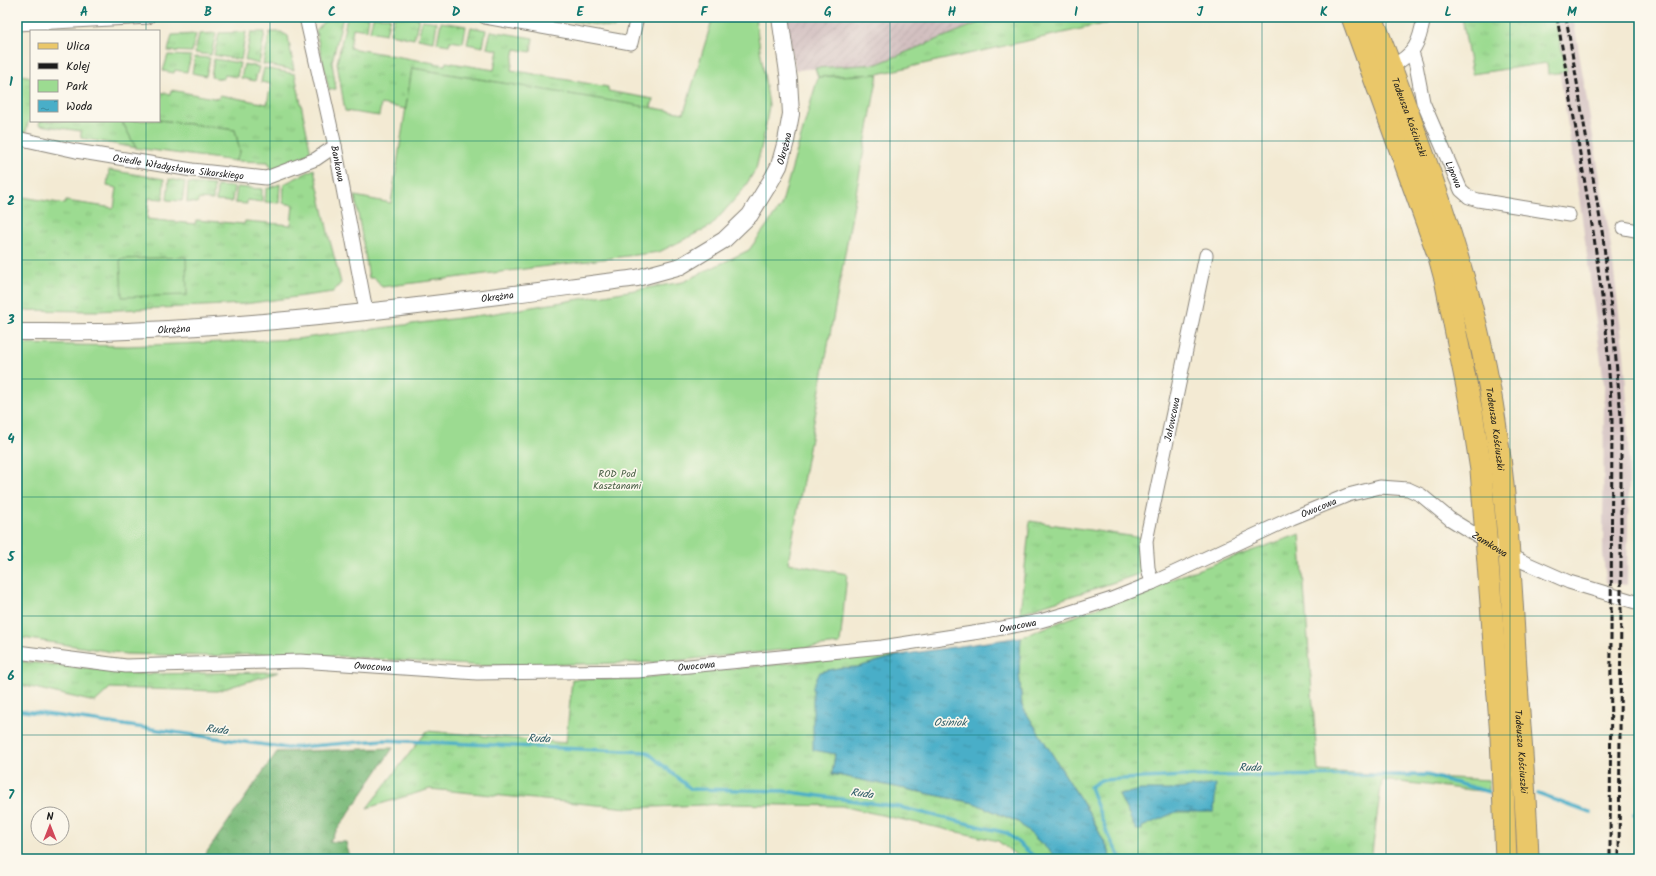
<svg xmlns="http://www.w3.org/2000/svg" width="1656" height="876" font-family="Kalam,sans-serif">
  <defs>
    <pattern id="industrial-furrows" width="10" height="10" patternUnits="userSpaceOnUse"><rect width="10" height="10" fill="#d2bfc0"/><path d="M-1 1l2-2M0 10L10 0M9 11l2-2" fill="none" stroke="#b4a4a4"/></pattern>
    <pattern id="grass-tufts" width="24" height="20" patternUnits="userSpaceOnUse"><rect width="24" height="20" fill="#9cdb91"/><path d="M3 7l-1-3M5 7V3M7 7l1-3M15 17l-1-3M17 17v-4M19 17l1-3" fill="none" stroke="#86bb7c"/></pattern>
    <pattern id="forest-crowns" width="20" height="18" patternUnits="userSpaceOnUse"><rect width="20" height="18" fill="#7dbb7b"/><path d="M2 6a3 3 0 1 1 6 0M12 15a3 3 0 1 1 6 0" fill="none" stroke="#6ba06a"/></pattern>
    <pattern id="water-ripples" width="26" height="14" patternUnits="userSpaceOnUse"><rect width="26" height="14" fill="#49aec8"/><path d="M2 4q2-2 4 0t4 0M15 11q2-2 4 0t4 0" fill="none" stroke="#3c8da2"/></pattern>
  </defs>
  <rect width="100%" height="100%" fill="#fbf7ec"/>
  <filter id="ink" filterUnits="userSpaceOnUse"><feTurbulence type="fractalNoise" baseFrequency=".025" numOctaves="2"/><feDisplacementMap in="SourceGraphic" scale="8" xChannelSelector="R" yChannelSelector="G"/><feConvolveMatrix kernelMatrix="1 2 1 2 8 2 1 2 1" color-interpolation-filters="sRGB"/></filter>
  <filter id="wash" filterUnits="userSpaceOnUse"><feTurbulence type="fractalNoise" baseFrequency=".012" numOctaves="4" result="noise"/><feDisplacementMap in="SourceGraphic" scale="16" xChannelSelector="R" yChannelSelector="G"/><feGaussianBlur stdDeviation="0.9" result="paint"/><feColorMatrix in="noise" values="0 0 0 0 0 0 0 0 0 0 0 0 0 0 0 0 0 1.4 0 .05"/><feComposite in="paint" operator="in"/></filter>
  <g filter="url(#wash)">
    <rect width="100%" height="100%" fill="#f3ead3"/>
    <path fill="url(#industrial-furrows)" d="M785,17H993L877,64L795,70Z"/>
    <path fill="#d2bfc0" d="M1551,17H1573L1609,232L1624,354L1627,403L1629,469L1627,585L1606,583L1603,553L1604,383L1580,203Z"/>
    <g fill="url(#grass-tufts)" stroke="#5c7c56">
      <path d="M343,17L332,62L336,89L329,90L316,31L323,22Z"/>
      <path d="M347,17H369L367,30L353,28L350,48L445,65L446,62L494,70L498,50L487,48L491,31L533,38L531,52L515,49L511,70L608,87V91L653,99L651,108L412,68L406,109L381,104L379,116L345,111L337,63Z"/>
      <path d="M373,17H390L386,34L370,31Z"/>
      <path d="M394,17L419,18L414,39L390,34Z"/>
      <path d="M553,17H622V22L613,28Z"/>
      <path d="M993,17H1109L1108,23L878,74L818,77L815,68L877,64Z"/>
      <path d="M1462,17H1554L1567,72L1548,74L1547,63L1472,74Z"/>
      <path d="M422,20L437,22L434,42L418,39Z"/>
      <path d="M441,22L466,26L463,43L450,41L449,45L437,43Z"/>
      <path d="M471,27L486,30L483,47L467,44Z"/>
      <path d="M246,32L241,60L214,55L219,33Z"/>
      <path d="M251,32H265L259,64L245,60Z"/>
      <path d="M270,32H281L288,36L294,70L263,64Z"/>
      <path d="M216,33L211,55L195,53L199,34Z"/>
      <path d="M196,34L192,52L168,51L172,35Z"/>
      <path d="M168,55L191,56L187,72L175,70L174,73L163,71Z"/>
      <path d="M195,57L210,58L206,76L192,73Z"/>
      <path d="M214,59L240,63L237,77L225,75L223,79L211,77Z"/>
      <path d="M244,64L259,67L255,81L241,78Z"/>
      <path d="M264,68L295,74L311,153L296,162L272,170L268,162L235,161L240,152L235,130L159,120V92L170,94L171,90L219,99L220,95L267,104L271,84L261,82Z"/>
      <path d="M17,74L31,77V120L28,123L26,132L23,136L17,134Z"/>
      <path d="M40,121H122L136,148L81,138V131L39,125Z"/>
      <path d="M314,169L329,237L341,283L333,292L244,304L97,311L17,310V196L65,204L66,201L114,208L117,188L107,186L109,170L164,179L163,199L149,198L147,219L195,224L196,220L244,224L245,221L291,225L293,205L283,203L284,184Z"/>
      <path d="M169,179L185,182L182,201L167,200Z"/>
      <path d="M188,183L214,185L213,200L199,199L197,203L187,202Z"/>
      <path d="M280,184L279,203L265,202L266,189Z"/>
      <path d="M217,186L234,187L232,202L216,201Z"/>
      <path d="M237,187L262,189V202L247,200V204L235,203Z"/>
      <path d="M1030,521L1143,538L1142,573L1020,613Z"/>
      <path d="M1300,534L1318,771L1489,780V792L1382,780L1371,859H1110L1109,851L1089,813L1022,706L1019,671L1021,637L1188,573Z"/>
      <path d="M900,655L858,667L838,668L823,751L835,754L832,774L974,803L1018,822L1058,859H1021L998,841L841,806L728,804L628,808L430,789L367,808L427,731L566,743L572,679H629L799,662Z"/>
      <path d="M17,661L146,674L279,672L217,691L110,688L95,702L17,684Z"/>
    </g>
    <path fill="url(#forest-crowns)" stroke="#4c6c4c" d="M393,748L329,842H346L349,859H202L277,752Z"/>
    <g fill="#9cdb91" stroke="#5c7c56">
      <path d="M713,17H755L769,105L764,136L756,169L742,191L711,226L659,252L382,287L375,278H369L355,196L391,203L412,68L684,113Z"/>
      <path d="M878,74L788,563L847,574L840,644L663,662L484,666L289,653L208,656L126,654L17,637V344L127,346L296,339L490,314L683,282L749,250L781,206L818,77Z"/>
      <path d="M159,120L235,130L240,152L235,161L136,148L122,121Z"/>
      <path d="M186,257L187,295L122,297L120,259Z"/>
    </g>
    <g fill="url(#water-ripples)" stroke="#326572">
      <path d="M1021,637L1019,671L1022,706L1089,813L1109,851L1110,859H1058L1018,822L974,803L832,774L835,754L813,750V686L820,672L838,668L858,667L900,655Z"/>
      <path d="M1216,784L1214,812H1176L1142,827V830H1136L1119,795L1140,790H1170Z"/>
    </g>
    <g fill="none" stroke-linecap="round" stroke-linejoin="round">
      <g stroke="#49aec8" stroke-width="3.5">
        <path d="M17,710L287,748L383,740L647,752L691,789L784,791L899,807L1007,833L1037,859"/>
        <path d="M1538,794L1590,813"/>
        <path d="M1634,814H1639"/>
        <path d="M1121,859L1107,833L1090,787L1101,780L1187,776L1427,775L1489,792"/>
      </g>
    </g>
  </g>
  <g filter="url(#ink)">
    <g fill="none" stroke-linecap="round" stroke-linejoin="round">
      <defs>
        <g id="minor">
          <path id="s1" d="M306,17L335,146L366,311"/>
          <path d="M485,17L631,43L637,17"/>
          <path d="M17,24L148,17"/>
          <path id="s2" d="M1412,52L1416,65L1423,102L1461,190L1469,197L1478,200L1569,215"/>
          <path d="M1391,67C1415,53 1419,45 1424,17"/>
          <path id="s3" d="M17,138L76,151L192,170L266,178L316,159L335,146"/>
          <path d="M1624,228L1639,231"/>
          <path id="s4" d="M1152,583L1148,568L1146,541L1206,255"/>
          <path id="s5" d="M17,652L126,666L300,661L477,673L638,671L882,647L986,631L1040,621L1068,613L1109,600L1152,583L1292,518L1348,495L1380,487L1408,489L1421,495L1450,519L1510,556L1569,582L1639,603"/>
        </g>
        <g id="tertiary">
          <path id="s6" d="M17,332C53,332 90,333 127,331C297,324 468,300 637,278L681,266L724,240L750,215L772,179L779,166L786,141L791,114L789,80L780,17"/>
        </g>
        <g id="primary">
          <path d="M1352,17L1439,257L1445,279L1472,412L1481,470L1501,737L1506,859"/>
          <path id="s7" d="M1372,17C1413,126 1457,236 1482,350C1505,455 1510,562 1516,669C1520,732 1526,795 1528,859"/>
        </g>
      </defs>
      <use href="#minor" stroke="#888378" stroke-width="15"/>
      <use href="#tertiary" stroke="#888378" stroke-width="18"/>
      <use href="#primary" stroke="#888378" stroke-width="23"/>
      <use href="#minor" stroke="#fff" stroke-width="13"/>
      <use href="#tertiary" stroke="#fff" stroke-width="16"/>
      <use href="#primary" stroke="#eac769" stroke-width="21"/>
      <g stroke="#1c1c1c" stroke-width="3" stroke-dasharray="6 3" stroke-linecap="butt">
        <path d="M1557,17L1594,237L1606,327L1612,417L1610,859"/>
        <path d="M1566,17L1603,237L1613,326L1621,417V606L1619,859"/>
      </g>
    </g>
  </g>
  <path fill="none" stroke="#0f766e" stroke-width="1" stroke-opacity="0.55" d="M146,17V31M270,17V859M394,17V859M518,17V859M642,17V859M766,17V859M890,17V859M1014,17V859M1138,17V859M1262,17V859M1386,17V859M1510,17V859M146,121V859M17,141H1639M17,260H1639M17,379H1639M17,497H1639M17,616H1639M17,735H1639"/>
  <g text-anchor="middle" stroke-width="3.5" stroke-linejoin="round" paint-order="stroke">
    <g font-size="10" fill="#1c1c1c" stroke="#fbf7ec">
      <text dy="4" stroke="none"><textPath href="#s7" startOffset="107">Tadeusza Kościuszki</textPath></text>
      <text dy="4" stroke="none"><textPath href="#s6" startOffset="830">Okrężna</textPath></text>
      <text dy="4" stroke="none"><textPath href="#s1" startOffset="150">Bankowa</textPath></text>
      <text dy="4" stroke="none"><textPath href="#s3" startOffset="164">Osiedle Władysława Sikorskiego</textPath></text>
      <text dy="4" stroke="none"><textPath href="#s2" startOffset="130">Lipowa</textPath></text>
      <text dy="4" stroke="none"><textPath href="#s6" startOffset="482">Okrężna</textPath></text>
      <text dy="4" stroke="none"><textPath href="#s6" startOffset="157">Okrężna</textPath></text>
      <text dy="4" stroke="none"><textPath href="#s4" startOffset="167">Jałowcowa</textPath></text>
      <text dy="4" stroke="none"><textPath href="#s7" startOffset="431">Tadeusza Kościuszki</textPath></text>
      <text dy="4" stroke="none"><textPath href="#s5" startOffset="1329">Owocowa</textPath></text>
      <text dy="4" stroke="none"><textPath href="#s5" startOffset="1521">Zamkowa</textPath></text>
      <text dy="4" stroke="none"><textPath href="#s5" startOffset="1005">Owocowa</textPath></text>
      <text dy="4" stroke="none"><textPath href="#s5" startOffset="681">Owocowa</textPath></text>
      <text dy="4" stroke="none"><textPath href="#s5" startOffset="357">Owocowa</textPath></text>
      <text dy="4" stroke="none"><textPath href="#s7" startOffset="755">Tadeusza Kościuszki</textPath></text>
    </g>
    <g font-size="10" fill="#495f45" stroke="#fbf7ec">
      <text x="617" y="477">ROD Pod<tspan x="617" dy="12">Kasztanami</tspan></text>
    </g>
    <g font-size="11" font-style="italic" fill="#305e69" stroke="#fbf7ec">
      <text x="950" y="726">Osiniok</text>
      <text transform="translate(217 729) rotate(8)" y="4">Ruda</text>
      <text transform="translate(539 738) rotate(3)" y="4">Ruda</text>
      <text x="1250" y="771">Ruda</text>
      <text transform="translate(862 793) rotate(8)" y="4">Ruda</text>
    </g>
  </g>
  <rect width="1656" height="876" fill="none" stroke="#fbf7ec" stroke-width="44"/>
  <rect x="30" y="30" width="130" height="92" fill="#fbf7ec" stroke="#a29f99"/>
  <rect x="38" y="43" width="20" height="6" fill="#eac769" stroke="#a29f99"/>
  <text x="66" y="50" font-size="12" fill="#1c1c1c">Ulica</text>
  <rect x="38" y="63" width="20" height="6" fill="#1c1c1c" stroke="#a29f99"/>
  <text x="66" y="70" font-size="12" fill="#1c1c1c">Kolej</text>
  <rect x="38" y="80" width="20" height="12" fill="#9cdb91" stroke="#a29f99"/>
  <text x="66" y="90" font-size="12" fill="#1c1c1c">Park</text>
  <rect x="38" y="100" width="20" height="12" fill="url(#water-ripples)" stroke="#a29f99"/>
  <text x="66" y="110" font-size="12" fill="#1c1c1c">Woda</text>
  <g transform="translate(50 826)"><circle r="19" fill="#fbf7ec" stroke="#a29f99"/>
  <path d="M0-3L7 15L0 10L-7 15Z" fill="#d1495b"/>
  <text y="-6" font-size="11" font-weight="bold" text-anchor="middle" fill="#1c1c1c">N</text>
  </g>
  <rect x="22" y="22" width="1612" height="832" fill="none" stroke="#0f766e" stroke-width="1.5"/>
  <g font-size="13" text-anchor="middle" font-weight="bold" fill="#0f766e">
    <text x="84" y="16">A</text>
    <text x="208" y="16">B</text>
    <text x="332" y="16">C</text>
    <text x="456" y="16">D</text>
    <text x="580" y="16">E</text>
    <text x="704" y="16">F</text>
    <text x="828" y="16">G</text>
    <text x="952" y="16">H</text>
    <text x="1076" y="16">I</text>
    <text x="1200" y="16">J</text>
    <text x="1324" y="16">K</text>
    <text x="1448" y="16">L</text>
    <text x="1572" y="16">M</text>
    <text x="11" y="86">1</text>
    <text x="11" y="205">2</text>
    <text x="11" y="324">3</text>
    <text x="11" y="443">4</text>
    <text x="11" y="561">5</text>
    <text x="11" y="680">6</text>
    <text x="11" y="799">7</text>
  </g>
</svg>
